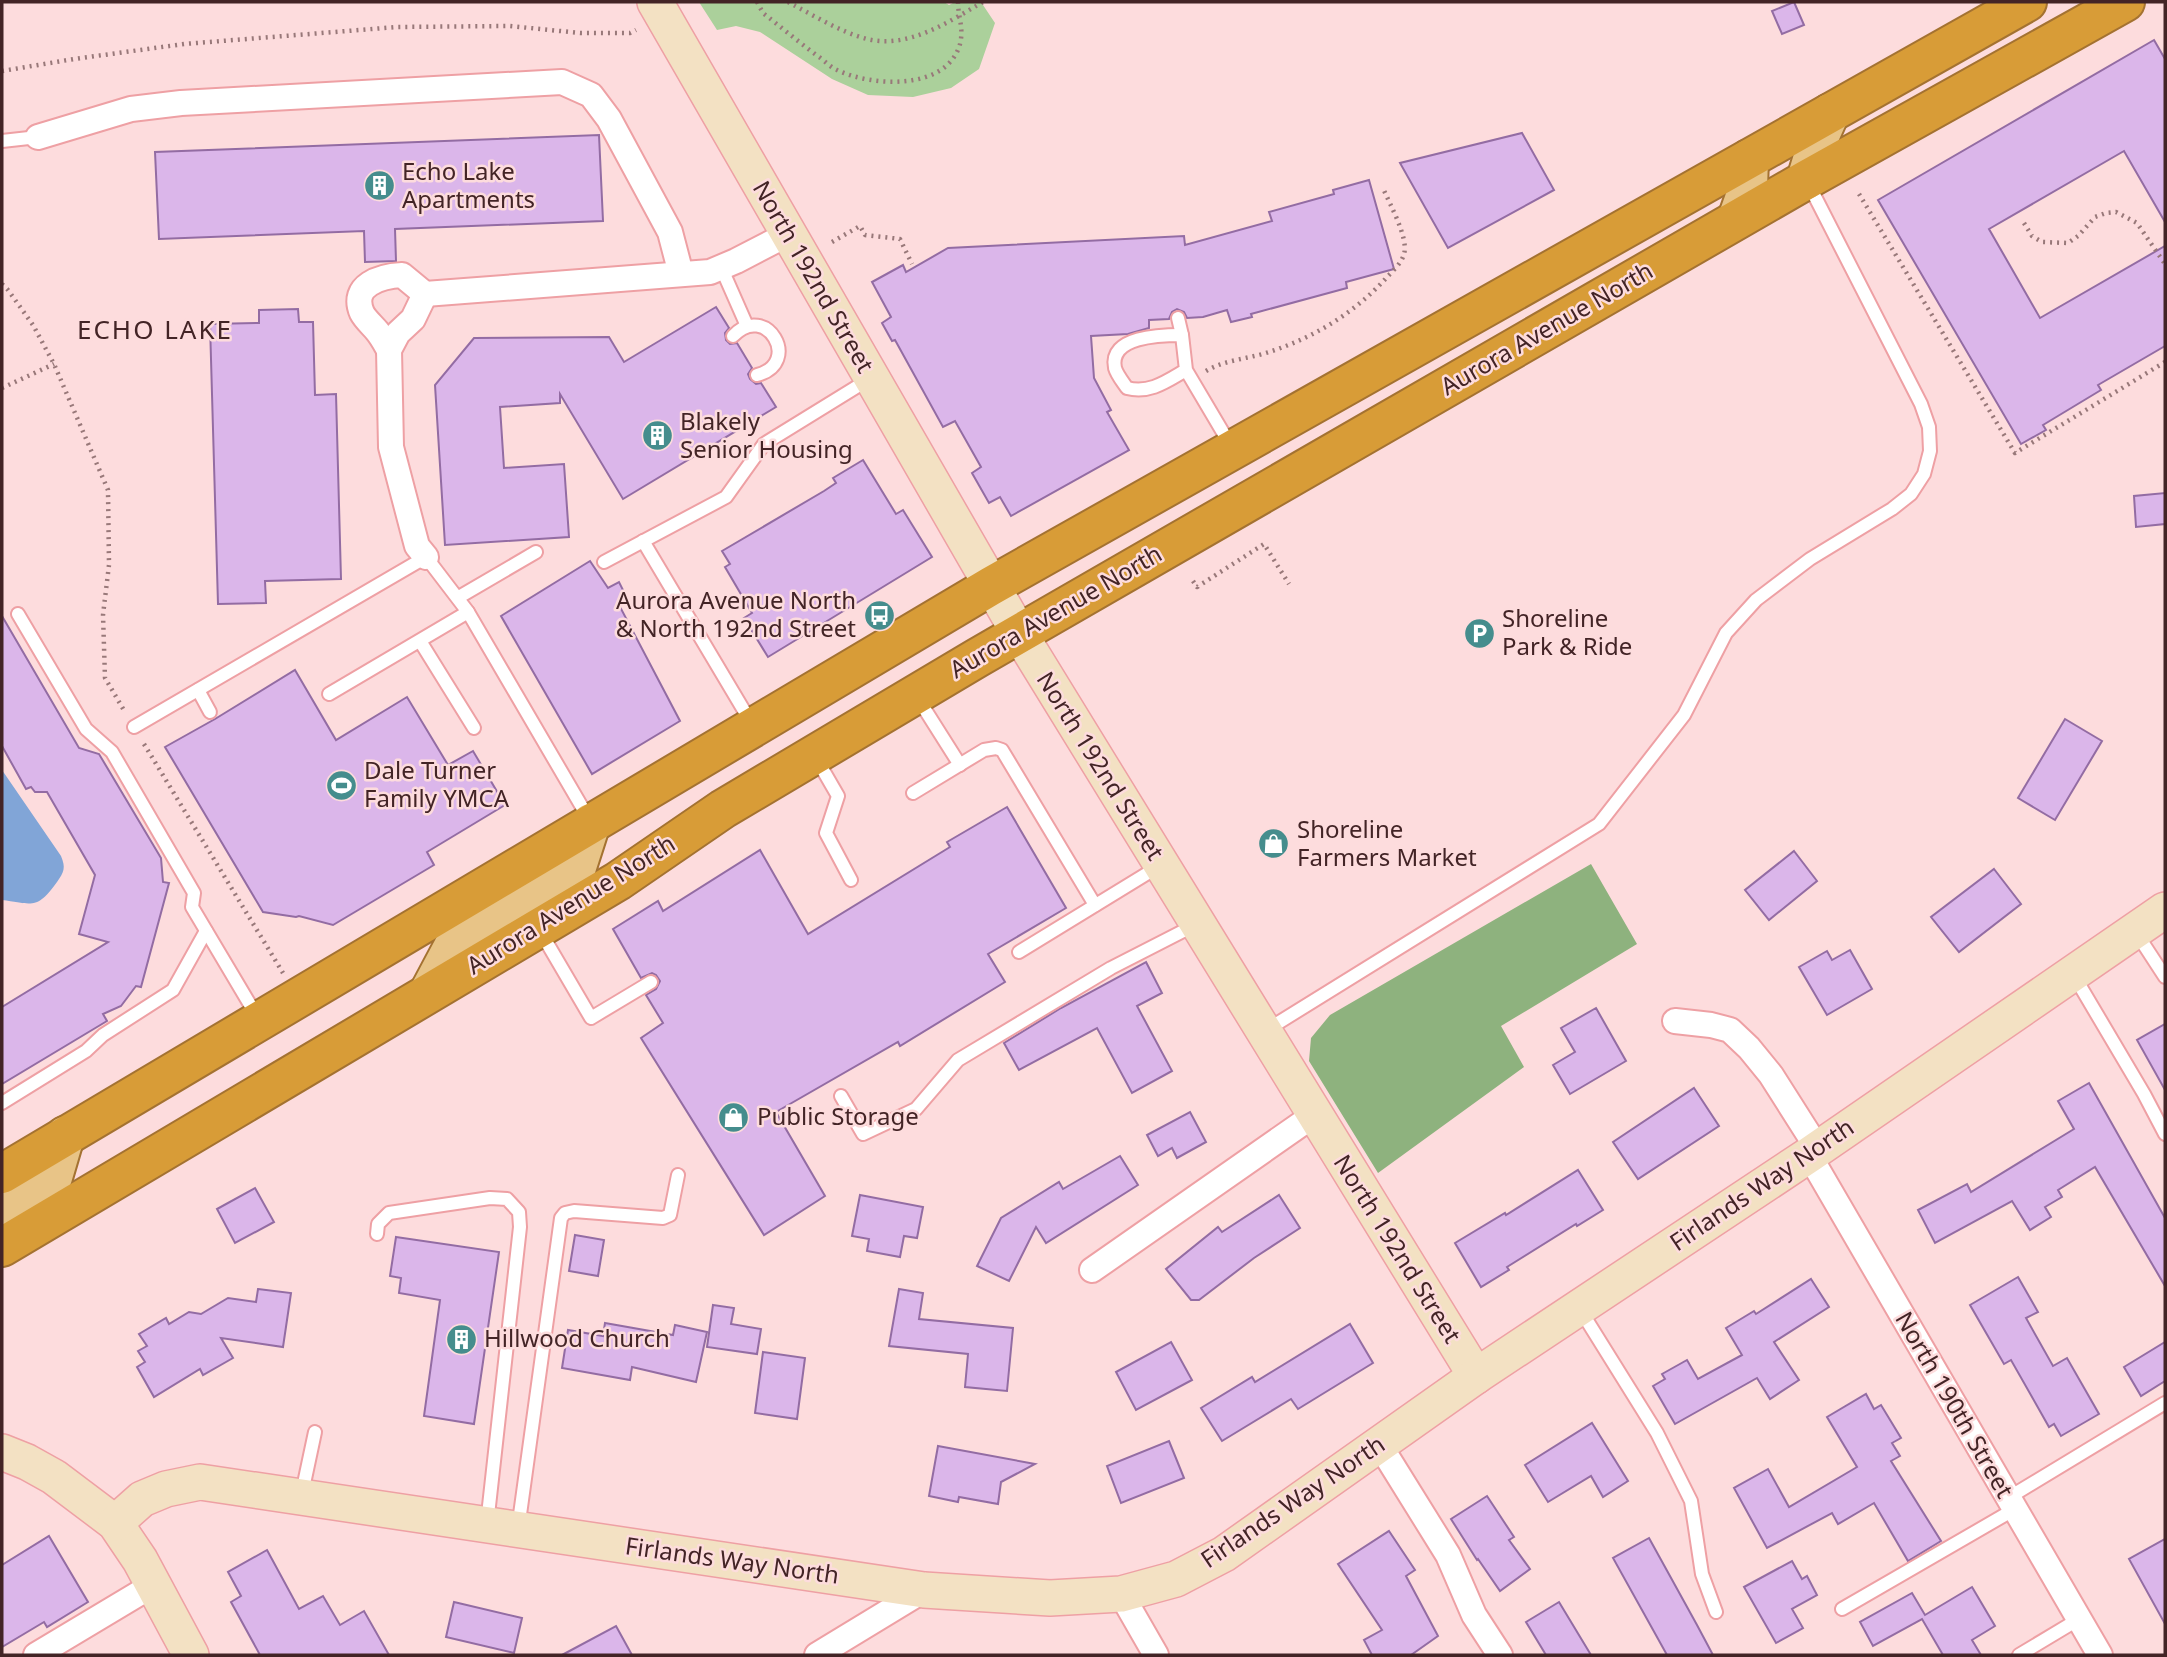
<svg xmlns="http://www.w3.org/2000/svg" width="2167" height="1657" font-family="'Noto Sans',sans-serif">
  <rect width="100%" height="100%" fill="#fddcdd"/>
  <path fill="#abd09b" d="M699,2H944L949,5L955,2H981L995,23L979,69L951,88L913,97L868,95L832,79L760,32L736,26L717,30Z"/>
  <path fill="#8eb27e" d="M1591,864L1637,944L1501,1026L1524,1067L1378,1173L1309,1061L1311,1038L1330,1015Z"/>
  <path fill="#81a5d7" d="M2,770L61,856C66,868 64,872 57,882C37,910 33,904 2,900Z"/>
  <g fill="#dbb6ea" stroke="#936ca3" stroke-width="2">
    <path d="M1794,2L1804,25L1782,34L1772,11Z"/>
    <path d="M2154,40L2165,59V222L2124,151L1989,229L2040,318L2165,246V346L2098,385L2101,390L2043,425L2046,430L2021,444L1878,200Z"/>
    <path d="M1522,133L1554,190L1448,248L1400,163Z"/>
    <path d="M599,135L603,221L395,229L396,261L365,262L364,231L159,239L155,152Z"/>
    <path d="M1369,180L1394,269L1346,282L1347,288L1251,314L1252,317L1231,322L1227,310L1203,317L1187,318L1184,312L1177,309L1172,312L1169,319L1149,320V328L1128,334L1091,336L1094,378L1111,410L1107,412L1129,450L1011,516L1000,497L989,503L972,473L981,467L955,421L943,427L895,340L892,341L882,323L891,317L872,282L903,265L906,272L948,248L1184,236L1185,245L1272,221L1269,212L1334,194L1333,190Z"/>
    <path d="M716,307L729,328L725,333L726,340L730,344L737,343L752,368L748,374L750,379L756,384L761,383L776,407L623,499L560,394V403L500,407L504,468L564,464L569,537L445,545L435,385L474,338L609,337L624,362Z"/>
    <path d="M298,309L299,322H313L315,395L336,394L341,579L265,581L266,603L218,604L210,324L259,323V310Z"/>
    <path d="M863,460L896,514L903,510L932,557L768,657L744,618L752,613L725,567L730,564L722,551L824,491L836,483L833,478Z"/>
    <path d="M2165,493V524L2136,527L2134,496Z"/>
    <path d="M590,561L608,588L619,582L628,600L619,605L680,721L592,774L501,616Z"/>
    <path d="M2,616L79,748L99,754L161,858L163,882L169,883L141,987L136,986L121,1006L103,1014L107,1021L2,1084V1007L108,942L79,934L95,875L47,792H35L31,787L26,789L2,746Z"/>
    <path d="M295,670L336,740L407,697L448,765L473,751L505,805L427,852L434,865L333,925L299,916L296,917L263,912L165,747L215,719Z"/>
    <path d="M2065,719L2102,741L2055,820L2018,798Z"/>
    <path d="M1007,807L1066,908L988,954L1005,982L900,1046L898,1042L776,1112L825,1196L764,1235L641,1038L663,1023L646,995L656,989L660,981L656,975L652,973L641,978L613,929L658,901L663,911L760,850L808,934L950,847L947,842Z"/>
    <path d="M1794,851L1817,881L1769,920L1745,890Z"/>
    <path d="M1994,869L2021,904L1959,952L1931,917Z"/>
    <path d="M1850,950L1872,989L1827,1015L1799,967L1827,951L1832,960Z"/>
    <path d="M1146,962L1162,993L1137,1006L1172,1071L1132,1093L1097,1028L1019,1070L1004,1043L1061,1008Z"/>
    <path d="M1596,1008L1626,1061L1570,1094L1553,1065L1575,1052L1561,1028Z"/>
    <path d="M2165,1024V1090L2137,1040Z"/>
    <path d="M2089,1083L2165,1218V1286L2095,1167L2058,1190L2062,1197L2045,1207L2051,1217L2030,1230L2012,1201L1935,1243L1918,1210L1967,1184L1971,1192L2074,1129L2058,1101Z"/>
    <path d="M1694,1088L1719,1126L1638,1179L1613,1142Z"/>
    <path d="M1190,1112L1206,1142L1177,1158L1172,1148L1158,1156L1147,1135Z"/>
    <path d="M1120,1156L1138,1185L1046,1243L1036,1227L1009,1281L977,1266L1001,1218L1059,1182L1063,1189Z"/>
    <path d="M1578,1170L1603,1210L1577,1226L1576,1224L1507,1267L1509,1270L1481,1287L1455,1243L1505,1213L1506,1215Z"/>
    <path d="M255,1188L274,1222L235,1243L217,1209Z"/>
    <path d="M860,1195L923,1207L917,1238L904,1236L900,1257L867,1251L869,1239L852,1236Z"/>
    <path d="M1279,1195L1300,1228L1254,1258L1199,1300H1191L1166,1269L1218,1227L1222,1232Z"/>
    <path d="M575,1235L604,1240L598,1276L569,1271Z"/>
    <path d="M396,1237L499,1252L474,1424L424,1416L440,1300L399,1293L401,1278L390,1276Z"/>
    <path d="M2018,1277L2038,1312L2026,1318L2053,1366L2067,1358L2099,1414L2061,1436L2054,1424L2049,1427L2011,1360L2004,1364L1970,1305Z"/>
    <path d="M1811,1279L1829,1307L1774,1342L1799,1380L1770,1399L1757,1378L1675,1424L1653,1386L1665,1379L1662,1374L1687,1360L1698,1379L1742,1355L1726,1328L1754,1311L1756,1314Z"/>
    <path d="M258,1289L291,1293L283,1347L221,1338L233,1358L203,1375L200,1369L154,1397L137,1367L145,1362L138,1351L147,1346L139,1334L166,1318L169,1324L189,1312L201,1314L228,1298L256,1302Z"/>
    <path d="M899,1289L923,1293L919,1319L1013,1328L1007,1391L965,1387L968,1354L889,1346Z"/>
    <path d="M713,1305L734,1308L731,1324L761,1329L757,1354L707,1347Z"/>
    <path d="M605,1323L673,1335L675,1325L707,1332L696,1382L632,1367L630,1380L562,1368L568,1330L603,1336Z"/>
    <path d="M1350,1324L1373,1363L1298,1409L1291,1399L1222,1441L1201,1408L1252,1377L1255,1382Z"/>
    <path d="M1171,1342L1192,1380L1136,1410L1116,1372Z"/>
    <path d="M2165,1342V1381L2141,1396L2124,1367Z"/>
    <path d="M763,1352L805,1358L797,1419L755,1413Z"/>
    <path d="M1866,1394L1874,1409L1881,1405L1901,1438L1892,1443L1900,1456L1891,1461L1941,1541L1908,1561L1874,1503L1838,1524L1832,1513L1767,1548L1734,1488L1768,1469L1789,1507L1857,1467L1827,1417Z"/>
    <path d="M1592,1423L1628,1481L1603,1497L1591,1476L1548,1502L1525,1465Z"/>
    <path d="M1169,1441L1184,1478L1121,1503L1107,1466Z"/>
    <path d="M938,1446L1035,1464L1001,1482L998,1504L959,1497L958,1502L929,1496Z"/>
    <path d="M1487,1496L1514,1537L1509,1540L1530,1569L1500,1591L1478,1559L1477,1560L1451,1519Z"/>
    <path d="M1389,1531L1415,1570L1406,1576L1438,1636L1411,1655H1372L1364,1640L1382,1630L1338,1564Z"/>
    <path d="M49,1536L88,1602L47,1627L44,1622L2,1647V1565Z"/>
    <path d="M1649,1538L1697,1625L1713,1655H1667L1613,1558Z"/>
    <path d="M2165,1539V1624L2129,1559Z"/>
    <path d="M267,1550L299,1609L323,1596L340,1625L364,1611L389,1655H260L231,1602L241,1596L228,1572Z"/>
    <path d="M1792,1561L1802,1579L1807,1576L1817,1595L1792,1609L1803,1628L1776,1643L1744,1587Z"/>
    <path d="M1972,1587L1995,1626L1972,1640L1981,1655H1943L1922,1619L1873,1646L1860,1622L1912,1593L1925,1615Z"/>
    <path d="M454,1602L522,1618L514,1653L446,1637Z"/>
    <path d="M1559,1602L1591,1655H1546L1526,1622Z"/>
    <path d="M616,1626L632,1655H562Z"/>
  </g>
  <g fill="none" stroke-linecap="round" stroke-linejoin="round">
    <defs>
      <g id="lane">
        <path d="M2,141L38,137"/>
        <path d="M721,267L747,326"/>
        <path d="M1178,318L1182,335"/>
        <path d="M733,336C766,301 803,363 757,375"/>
        <path d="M1186,370C1167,381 1150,394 1127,388C1123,382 1117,375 1115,368C1108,336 1161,335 1182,335L1186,370L1231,446"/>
        <path d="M643,541L752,724"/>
        <path d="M604,562L726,497L764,444L871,378"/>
        <path d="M459,597L536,552"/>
        <path d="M18,614L86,729L112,752L194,893L192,907L258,1018"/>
        <path d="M420,641L474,728"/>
        <path d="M198,690L210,712"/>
        <path d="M329,694L468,612"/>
        <path d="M917,697L960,765"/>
        <path d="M134,727L426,557L468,612L589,819"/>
        <path d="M816,758L838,796L826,833L851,880"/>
        <path d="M913,793L984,750L996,748L1002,750L1095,905"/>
        <path d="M540,931L591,1018L651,982"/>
        <path d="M2135,931L2165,977"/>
        <path d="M1019,952L1161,865"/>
        <path d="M2073,974L2144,1094L2165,1134"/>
        <path d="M1265,1031L1599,824L1684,715L1726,633L1756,600L1810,559L1892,509L1911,494L1924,474L1930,451L1929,427L1921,404L1808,183"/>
        <path d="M841,1096L863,1134L916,1109L958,1060L1111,968L1197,924"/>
        <path d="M2,1103L86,1051L103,1035L173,990L206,931"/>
        <path d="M377,1234L378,1224L389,1213L490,1198L507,1199L519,1212L520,1227L487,1524"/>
        <path d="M1581,1311L1657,1433L1691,1501L1702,1574L1716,1612"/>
        <path d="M302,1493L315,1432"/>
        <path d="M2008,1498L2165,1403"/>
        <path d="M518,1529L561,1218L565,1213L574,1211L663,1218L670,1215L678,1175"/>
        <path d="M1842,1609L2015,1509"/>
        <path d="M2019,1655L2079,1619"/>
      </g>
      <g id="street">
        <path d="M38,137L131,109L181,103L562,82L591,95L609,119L670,232L681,274"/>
        <path d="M425,294L413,319L398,333L389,350L391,447L417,546L426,557"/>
        <path d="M389,350C385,343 382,337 377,331C372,325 365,319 362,313C350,285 381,276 402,275L425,294L710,272L736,261L788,234"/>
        <path d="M1675,1021L1711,1025L1730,1030L1749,1048L1771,1075L1818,1149"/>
        <path d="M1809,1155L2100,1655"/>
        <path d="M1092,1270L1314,1115"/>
        <path d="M1379,1444L1448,1555L1474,1615L1500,1655"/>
        <path d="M1121,1594L1156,1655"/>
        <path d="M36,1655L153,1585"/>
        <path d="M817,1655L924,1590"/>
      </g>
      <g id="secondary">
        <path d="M655,2L1019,633L1476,1376"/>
        <path d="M2,1452L27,1462L54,1477L115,1523L140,1560L191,1655"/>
        <path d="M115,1523L142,1499L166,1489L200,1482L924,1590L1050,1598L1121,1594L1176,1579L1224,1554L1476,1376L1809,1155L2165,910"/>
      </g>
      <g id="primary">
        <path d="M1806,180L1818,140L1830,113"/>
        <path d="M1737,219L1748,188L1749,159"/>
        <path d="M429,992L454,945L575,873L591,823"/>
        <path d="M2,1208L53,1177L65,1136"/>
      </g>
      <g id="highway">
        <path d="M2,1174L991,586L2027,2"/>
        <path d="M2,1247L618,881L723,809L977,658L1806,180L2125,2"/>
      </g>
    </defs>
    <use href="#lane" stroke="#eea0a4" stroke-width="16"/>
    <use href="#street" stroke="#eea0a4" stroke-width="28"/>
    <use href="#secondary" stroke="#eea0a4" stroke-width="38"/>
    <use href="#primary" stroke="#a47231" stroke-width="42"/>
    <use href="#highway" stroke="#a47231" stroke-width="42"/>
    <g stroke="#987879" stroke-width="4.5" stroke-dasharray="2 5" stroke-linecap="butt">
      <path d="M757,2L763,13C782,28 800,43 819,57C825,61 830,67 837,70C872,87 947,91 960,44C964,28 958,17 958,2"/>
      <path d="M788,2C813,15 840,32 867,39C909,49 948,22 983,2"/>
      <path d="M2,71L74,59L184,44L397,27L510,26L580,33H630L636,30"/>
      <path d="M1859,194L2015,453L2165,362"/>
      <path d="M2024,223L2032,236L2042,242L2068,243L2078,236L2095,217L2106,213L2116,212L2137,223L2165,264"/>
      <path d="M832,242L860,226L865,235L900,239L912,264"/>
      <path d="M2,284L8,290L33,325L54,364L108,490L109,565L103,615L105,678L125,712"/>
      <path d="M1206,371C1226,359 1250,359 1272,351C1317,336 1357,311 1388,276C1394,270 1402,262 1404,254C1409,238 1389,203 1383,188"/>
      <path d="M2,388L54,364"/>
      <path d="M1193,581L1197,587L1264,544L1289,584"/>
      <path d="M144,744L283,973"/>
    </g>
    <use href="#lane" stroke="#fff" stroke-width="12"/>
    <use href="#street" stroke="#fff" stroke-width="24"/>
    <use href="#secondary" stroke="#f3e1c3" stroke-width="35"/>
    <use href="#primary" stroke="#e8c487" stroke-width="38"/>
    <use href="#highway" stroke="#d89c37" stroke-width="38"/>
  </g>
  <defs>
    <symbol id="building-disc" viewBox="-11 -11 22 22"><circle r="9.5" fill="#458d8d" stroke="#fddcdd"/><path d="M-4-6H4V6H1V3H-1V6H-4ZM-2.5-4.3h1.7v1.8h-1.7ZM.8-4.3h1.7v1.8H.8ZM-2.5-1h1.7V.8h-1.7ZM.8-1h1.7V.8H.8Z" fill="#fff"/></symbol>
    <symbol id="bus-disc" viewBox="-11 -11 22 22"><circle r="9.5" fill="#458d8d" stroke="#fddcdd"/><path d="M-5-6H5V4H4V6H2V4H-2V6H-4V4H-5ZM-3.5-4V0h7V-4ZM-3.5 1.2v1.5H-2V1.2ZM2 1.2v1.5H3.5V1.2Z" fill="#fff"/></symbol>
    <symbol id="parking-disc" viewBox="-11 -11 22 22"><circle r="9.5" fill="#458d8d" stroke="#fddcdd"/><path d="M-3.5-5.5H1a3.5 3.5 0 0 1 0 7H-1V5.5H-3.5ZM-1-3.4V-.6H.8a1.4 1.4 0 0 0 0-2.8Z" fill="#fff"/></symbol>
    <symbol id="stadium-disc" viewBox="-11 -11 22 22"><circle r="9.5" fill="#458d8d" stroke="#fddcdd"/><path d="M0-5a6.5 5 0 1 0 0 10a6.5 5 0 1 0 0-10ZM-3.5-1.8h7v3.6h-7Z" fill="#fff"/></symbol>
    <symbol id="shop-disc" viewBox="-11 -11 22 22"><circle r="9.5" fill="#458d8d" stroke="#fddcdd"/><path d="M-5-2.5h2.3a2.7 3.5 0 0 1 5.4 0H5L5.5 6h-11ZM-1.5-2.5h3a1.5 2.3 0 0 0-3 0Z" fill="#fff"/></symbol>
  </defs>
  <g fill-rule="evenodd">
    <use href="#building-disc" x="362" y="168" width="35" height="35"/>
    <use href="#building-disc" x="640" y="418" width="35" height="35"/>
    <use href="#bus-disc" x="862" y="598" width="35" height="35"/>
    <use href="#parking-disc" x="1462" y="616" width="35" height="35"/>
    <use href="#stadium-disc" x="324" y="768" width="35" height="35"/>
    <use href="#shop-disc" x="1256" y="826" width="35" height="35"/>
    <use href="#shop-disc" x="716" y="1100" width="35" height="35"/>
    <use href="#building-disc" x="444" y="1322" width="35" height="35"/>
  </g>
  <g text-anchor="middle" stroke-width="5" stroke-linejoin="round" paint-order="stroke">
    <g font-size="24" fill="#432426" stroke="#fddcdd" text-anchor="start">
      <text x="402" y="180">Echo Lake<tspan x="402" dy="28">Apartments</tspan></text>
      <text x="680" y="430">Blakely<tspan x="680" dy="28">Senior Housing</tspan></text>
      <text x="856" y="609" text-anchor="end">Aurora Avenue North<tspan x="856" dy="28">&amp; North 192nd Street</tspan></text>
      <text x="1502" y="627">Shoreline<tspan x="1502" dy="28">Park &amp; Ride</tspan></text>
      <text x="364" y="779">Dale Turner<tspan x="364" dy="28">Family YMCA</tspan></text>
      <text x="1297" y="838">Shoreline<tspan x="1297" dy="28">Farmers Market</tspan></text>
      <text x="757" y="1125">Public Storage</text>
      <text x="484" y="1347">Hillwood Church</text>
    </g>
    <g font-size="24" fill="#432426" stroke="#fddcdd">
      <text transform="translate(813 277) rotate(60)" y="8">North 192nd Street</text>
      <text transform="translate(1547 329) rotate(-30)" y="8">Aurora Avenue North</text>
      <text transform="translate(1056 612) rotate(-30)" y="8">Aurora Avenue North</text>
      <text transform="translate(1100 766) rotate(58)" y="8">North 192nd Street</text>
      <text transform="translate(571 905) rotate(-32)" y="8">Aurora Avenue North</text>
      <text transform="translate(1762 1185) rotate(-34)" y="8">Firlands Way North</text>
      <text transform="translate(1397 1249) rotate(58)" y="8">North 192nd Street</text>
      <text transform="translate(1954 1405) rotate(60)" y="8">North 190th Street</text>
      <text transform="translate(1293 1502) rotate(-34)" y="8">Firlands Way North</text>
      <text transform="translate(732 1561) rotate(8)" y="8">Firlands Way North</text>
    </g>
    <g font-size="26" letter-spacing="2" fill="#432426" stroke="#fddcdd">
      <text x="155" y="339">ECHO LAKE</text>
    </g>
  </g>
  <rect width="2167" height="1657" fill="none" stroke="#432426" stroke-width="7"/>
</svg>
